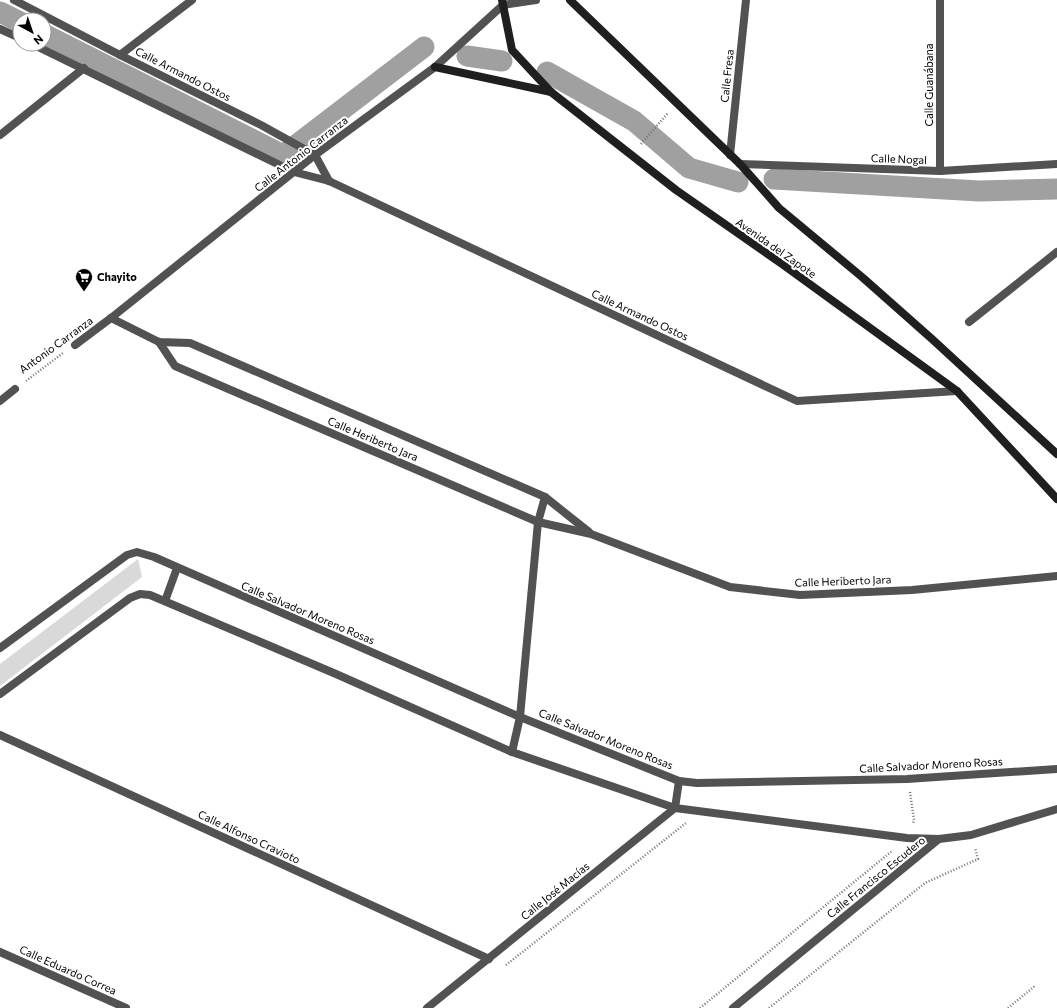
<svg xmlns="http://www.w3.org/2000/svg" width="1057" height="1008" font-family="Commissioner,sans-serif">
  <rect width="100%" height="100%" fill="#fff"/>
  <path fill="#d9d9d9" d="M138,559L142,577L0,686V664Z"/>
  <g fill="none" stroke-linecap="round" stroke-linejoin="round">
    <g stroke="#a0a0a0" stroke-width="21">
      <path d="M0,12L20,22"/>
      <path d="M44,34L283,155L424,47"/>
      <path d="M467,56L502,61"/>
      <path d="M547,72L634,121L689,168L738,182"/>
      <path d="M774,179L979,191L1057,189"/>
    </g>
    <g stroke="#747474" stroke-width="2.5" stroke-dasharray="1 2" stroke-linecap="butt">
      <path d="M641,144L668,113"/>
      <path d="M26,381L63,353"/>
      <path d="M910,792L914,820L913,824"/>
      <path d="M506,965L686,823"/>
      <path d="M700,1008L892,851"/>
      <path d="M769,1008L925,883L978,859L975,848"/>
      <path d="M1008,1008L1035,986"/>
    </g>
    <g stroke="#525252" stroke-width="8">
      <path d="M14,0L120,55L261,125L315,155L329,181"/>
      <path d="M0,29L20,38"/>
      <path d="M32,44L294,172L329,181L797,401L957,391"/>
      <path d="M120,55L192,0"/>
      <path d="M0,135L84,68"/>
      <path d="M730,155L746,0"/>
      <path d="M740,164L940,171L1057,164"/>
      <path d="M940,171V0"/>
      <path d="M111,318L159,342L190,343L545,497L589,532"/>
      <path d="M969,322L1057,252"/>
      <path d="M159,342L175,366L538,522L591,534L730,587L800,595L912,590L1057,576"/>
      <path d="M75,345L111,318L315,155L435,67L503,5L536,0"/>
      <path d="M0,401L15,389"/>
      <path d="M165,601L177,568"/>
      <path d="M0,648L127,555L137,552L154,557L520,717L679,781L697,783L907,779L1057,769"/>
      <path d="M0,694L130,598L140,594L150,595L336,674L512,752L675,808L907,838L939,839L971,835L1057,809"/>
      <path d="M0,735L489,959"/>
      <path d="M512,752L520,717L538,522L545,497"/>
      <path d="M0,952L126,1008"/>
      <path d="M427,1008L675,808L679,781"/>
      <path d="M733,1008L939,839"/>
    </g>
    <g stroke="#1f1f1f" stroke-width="8">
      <path d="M502,0L512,50L551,92L676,190L782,264L957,391L1057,499"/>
      <path d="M570,0L740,164L779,208L862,277L932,339L1057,454"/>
      <path d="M435,67L551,92"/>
    </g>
  </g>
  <defs>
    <symbol id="supermarket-pin" viewBox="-11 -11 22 30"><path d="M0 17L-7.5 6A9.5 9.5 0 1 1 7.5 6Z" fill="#000" stroke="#fff"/><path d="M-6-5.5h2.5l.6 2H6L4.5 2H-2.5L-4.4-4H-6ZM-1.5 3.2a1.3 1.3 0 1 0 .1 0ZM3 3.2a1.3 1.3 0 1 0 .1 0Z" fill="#fff"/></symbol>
  </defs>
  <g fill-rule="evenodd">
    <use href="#supermarket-pin" x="74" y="267" width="20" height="27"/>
  </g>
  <g text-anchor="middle" stroke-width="4" stroke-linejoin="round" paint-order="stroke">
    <g font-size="11" fill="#000" stroke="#fff">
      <text transform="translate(183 74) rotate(27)" y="4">Calle Armando Ostos</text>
      <text transform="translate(727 76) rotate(-84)" y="4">Calle Fresa</text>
      <text transform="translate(929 85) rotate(-90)" y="4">Calle Guanábana</text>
      <text transform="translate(301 154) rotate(-38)" y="4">Calle Antonio Carranza</text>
      <text transform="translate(899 159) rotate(2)" y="4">Calle Nogal</text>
      <text transform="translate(776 248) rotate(35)" y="4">Avenida del Zapote</text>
      <text transform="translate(640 315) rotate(25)" y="4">Calle Armando Ostos</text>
      <text transform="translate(56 345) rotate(-36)" y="4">Antonio Carranza</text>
      <text transform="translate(373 439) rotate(23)" y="4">Calle Heriberto Jara</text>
      <text transform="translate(843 581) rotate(-2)" y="4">Calle Heriberto Jara</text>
      <text transform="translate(308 613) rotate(23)" y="4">Calle Salvador Moreno Rosas</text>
      <text transform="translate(606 739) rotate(22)" y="4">Calle Salvador Moreno Rosas</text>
      <text transform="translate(931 765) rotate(-3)" y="4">Calle Salvador Moreno Rosas</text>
      <text transform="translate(249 837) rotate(25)" y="4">Calle Alfonso Cravioto</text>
      <text transform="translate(876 877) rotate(-39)" y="4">Calle Francisco Escudero</text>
      <text transform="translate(555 891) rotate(-39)" y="4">Calle José Macías</text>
      <text transform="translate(68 970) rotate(24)" y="4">Calle Eduardo Correa</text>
    </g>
    <g font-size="11" font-weight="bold" fill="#000" stroke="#fff" text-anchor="start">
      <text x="97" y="281">Chayito</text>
    </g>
  </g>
  <g transform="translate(32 32) rotate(140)"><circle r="19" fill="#ffffff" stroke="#999999"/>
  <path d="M0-3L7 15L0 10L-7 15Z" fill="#000000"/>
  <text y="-6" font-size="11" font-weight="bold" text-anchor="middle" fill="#000000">N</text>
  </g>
</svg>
